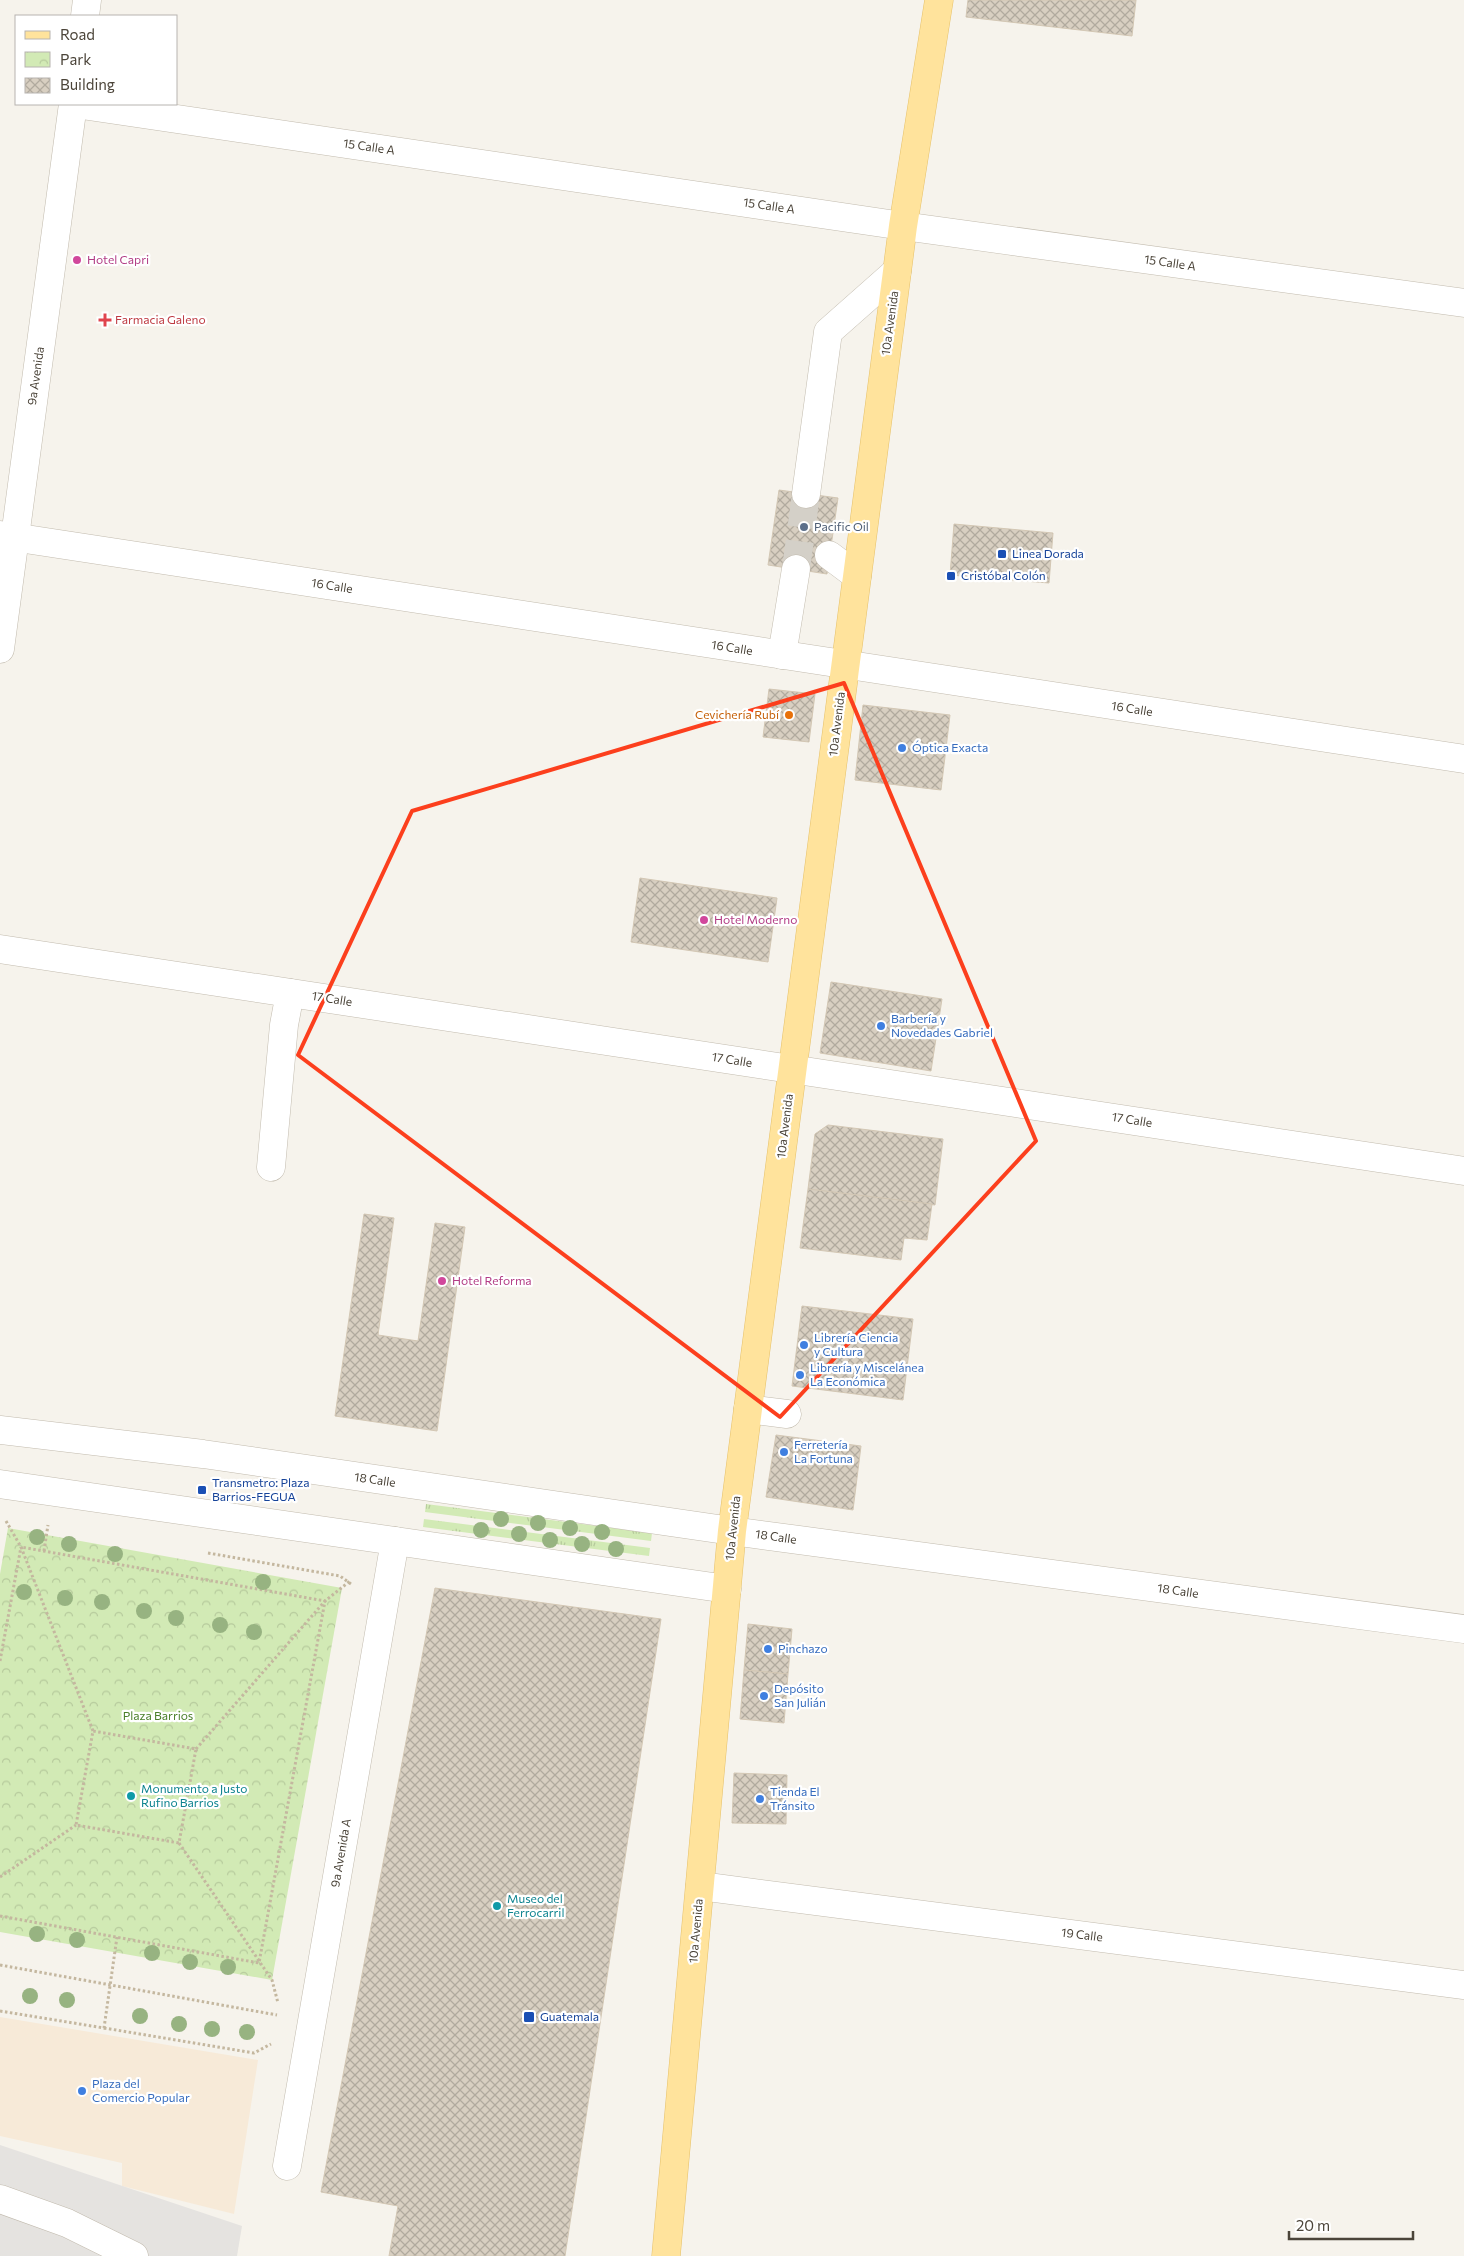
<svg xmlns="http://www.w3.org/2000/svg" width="1464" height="2256" font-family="Commissioner,sans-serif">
  <defs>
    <pattern id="grass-tufts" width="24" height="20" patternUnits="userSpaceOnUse" patternTransform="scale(1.25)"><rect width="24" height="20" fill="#d2eab5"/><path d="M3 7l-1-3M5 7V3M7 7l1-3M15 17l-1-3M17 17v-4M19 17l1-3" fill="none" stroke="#b6ca9c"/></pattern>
    <pattern id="park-crowns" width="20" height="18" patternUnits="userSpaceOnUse" patternTransform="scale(1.25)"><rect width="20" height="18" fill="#d2eab5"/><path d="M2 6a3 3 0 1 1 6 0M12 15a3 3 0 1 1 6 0" fill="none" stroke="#b6ca9c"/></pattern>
    <pattern id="building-cross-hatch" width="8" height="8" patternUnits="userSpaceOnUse" patternTransform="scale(1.25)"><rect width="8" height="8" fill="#d8cfc1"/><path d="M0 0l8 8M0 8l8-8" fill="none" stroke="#b1aa9e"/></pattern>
  </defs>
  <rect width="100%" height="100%" fill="#f6f3ec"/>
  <path fill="#f7ead8" d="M0,2017L258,2060L234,2214L122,2186V2163L0,2136Z"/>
  <g fill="url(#grass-tufts)">
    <path d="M426,1504L652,1533L651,1541L425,1512Z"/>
    <path d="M424,1519L650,1548L649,1556L423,1527Z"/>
  </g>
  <path fill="url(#park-crowns)" d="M8,1528L342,1588L272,1980L0,1932V1574Z"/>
  <path fill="#e5e3e0" d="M0,2145L242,2226L237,2256H0Z"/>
  <g fill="url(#building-cross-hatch)" stroke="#d3c7b4">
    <path d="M968,0H1136L1132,36L966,17Z"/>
    <path d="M779,490L838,498L827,574L768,565Z"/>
    <path d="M954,524L1053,533L1049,583L950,575Z"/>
    <path d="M769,689L815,694L809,742L763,737Z"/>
    <path d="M863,705L950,715L941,790L855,780Z"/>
    <path d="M640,878L777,898L768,962L631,942Z"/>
    <path d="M831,982L942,999L931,1071L820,1053Z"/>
    <path d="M828,1125L943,1139L935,1205L808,1189L815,1134Z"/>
    <path d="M808,1189L932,1204L927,1240L904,1238L901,1260L800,1248Z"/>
    <path d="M364,1214L394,1218L378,1335L418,1341L435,1223L465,1227L437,1431L335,1416Z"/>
    <path d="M802,1306L913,1319L903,1400L792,1386Z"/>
    <path d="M776,1435L861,1446L853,1510L766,1497Z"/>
    <path d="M435,1588L661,1619L565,2256H389L398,2206L321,2192Z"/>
    <path d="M748,1624L792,1629L788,1674L744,1670Z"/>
    <path d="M744,1670L788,1674L784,1723L740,1719Z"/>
    <path d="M734,1773L787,1775L786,1824L732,1823Z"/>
  </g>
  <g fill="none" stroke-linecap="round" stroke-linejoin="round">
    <path stroke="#d4d0c8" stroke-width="28" stroke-dasharray="28 14" stroke-linecap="butt" d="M796,569L806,494"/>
    <defs>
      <g id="minor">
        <path d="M85,16L87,0"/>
        <path d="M75,104L903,226L1464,303"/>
        <path d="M806,494L828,332L897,271"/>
        <path d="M0,535L1464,759"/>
        <path d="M829,555L857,576"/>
        <path d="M0,649L73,104"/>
        <path d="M782,655L796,569"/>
        <path d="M0,949L1464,1171"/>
        <path d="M271,1167L284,1025L290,993"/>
        <path d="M748,1409L787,1414"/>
        <path d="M0,1430L203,1454L732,1531L1464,1629"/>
        <path d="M0,1484L727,1589"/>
        <path d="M700,1886L1464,1985"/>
        <path d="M287,2166L395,1541"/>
        <path d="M0,2199L67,2223L134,2256"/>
      </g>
      <path id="major" d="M666,2256L732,1531L903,226L939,0"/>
    </defs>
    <use href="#minor" stroke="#c2bbae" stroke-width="29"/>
    <use href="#major" stroke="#e6c16a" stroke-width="29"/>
    <g stroke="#c4b79f" stroke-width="3" stroke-dasharray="2.5 2.5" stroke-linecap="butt">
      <path d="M6,1521L21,1547L93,1731L76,1825L179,1843L196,1749L93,1731"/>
      <path d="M44,1551L48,1525"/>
      <path d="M208,1553L340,1576L351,1584"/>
      <path d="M0,1661L21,1547"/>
      <path d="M196,1749L325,1601L350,1581"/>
      <path d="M179,1843L272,1980L278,2003"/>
      <path d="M0,1877L76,1825"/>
      <path d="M0,1916L259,1963L325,1601L21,1547"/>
      <path d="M0,1965L277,2015"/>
      <path d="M0,2011L104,2028L117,1937"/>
      <path d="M104,2028L254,2053L271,2044"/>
    </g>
    <use href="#minor" stroke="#fff" stroke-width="28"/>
    <use href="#major" stroke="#ffe39c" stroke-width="28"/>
  </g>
  <g fill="#97b381">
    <circle cx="501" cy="1519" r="8"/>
    <circle cx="538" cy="1523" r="8"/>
    <circle cx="570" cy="1528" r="8"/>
    <circle cx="481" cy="1530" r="8"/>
    <circle cx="602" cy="1532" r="8"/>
    <circle cx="519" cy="1534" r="8"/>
    <circle cx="37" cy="1537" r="8"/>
    <circle cx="550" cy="1540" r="8"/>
    <circle cx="69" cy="1544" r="8"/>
    <circle cx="582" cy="1544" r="8"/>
    <circle cx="616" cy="1549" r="8"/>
    <circle cx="115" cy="1554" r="8"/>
    <circle cx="263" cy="1582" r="8"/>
    <circle cx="24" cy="1592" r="8"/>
    <circle cx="65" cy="1598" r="8"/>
    <circle cx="102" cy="1602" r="8"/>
    <circle cx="144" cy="1611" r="8"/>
    <circle cx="176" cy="1618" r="8"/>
    <circle cx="220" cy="1625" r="8"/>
    <circle cx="254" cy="1632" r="8"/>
    <circle cx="37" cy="1934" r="8"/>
    <circle cx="77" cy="1940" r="8"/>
    <circle cx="152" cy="1953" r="8"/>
    <circle cx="190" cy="1962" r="8"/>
    <circle cx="228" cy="1967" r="8"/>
    <circle cx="30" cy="1996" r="8"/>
    <circle cx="67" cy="2000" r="8"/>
    <circle cx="140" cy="2016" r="8"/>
    <circle cx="179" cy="2024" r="8"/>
    <circle cx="212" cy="2029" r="8"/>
    <circle cx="247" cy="2032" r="8"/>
  </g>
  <path fill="none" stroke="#fc3f1d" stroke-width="4" stroke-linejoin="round" d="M844,683L1036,1141L780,1417L298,1055L412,811Z"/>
  <g fill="#d1479c" stroke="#fff" stroke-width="2">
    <circle cx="77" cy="260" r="5"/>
    <circle cx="704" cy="920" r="5"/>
    <circle cx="442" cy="1281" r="5"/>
  </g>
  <path fill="#e0444e" stroke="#fff" stroke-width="2" d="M102.5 312.5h5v5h5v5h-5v5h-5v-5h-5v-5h5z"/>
  <circle fill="#5c6f8a" stroke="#fff" stroke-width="2" cx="804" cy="527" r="5"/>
  <g fill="#1a4fb4" stroke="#fff" stroke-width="2">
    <rect x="997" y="549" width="10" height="10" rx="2.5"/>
    <rect x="946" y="571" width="10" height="10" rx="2.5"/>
    <rect x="197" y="1485" width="10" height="10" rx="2.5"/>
    <rect x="523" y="2011" width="12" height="12" rx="2.5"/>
  </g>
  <circle fill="#e8710a" stroke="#fff" stroke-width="2" cx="789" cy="715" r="5"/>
  <g fill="#3f7fe0" stroke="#fff" stroke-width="2">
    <circle cx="902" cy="748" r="5"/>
    <circle cx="881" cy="1026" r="5"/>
    <circle cx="804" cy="1345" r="5"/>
    <circle cx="800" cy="1375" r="5"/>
    <circle cx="784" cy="1452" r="5"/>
    <circle cx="768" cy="1649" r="5"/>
    <circle cx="764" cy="1696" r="5"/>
    <circle cx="760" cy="1799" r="5"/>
    <circle cx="82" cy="2091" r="5"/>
  </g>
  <g fill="#0f9aa8" stroke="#fff" stroke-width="2">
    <circle cx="131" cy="1796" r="5"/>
    <circle cx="497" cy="1906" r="5"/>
  </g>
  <g text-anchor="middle" stroke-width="4.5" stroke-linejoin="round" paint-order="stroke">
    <g font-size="12" fill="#4b4439" stroke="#fff">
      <text transform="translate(369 147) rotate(8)" y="4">15 Calle A</text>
      <text transform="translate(769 206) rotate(8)" y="4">15 Calle A</text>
      <text transform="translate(1170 263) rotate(8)" y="4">15 Calle A</text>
      <text transform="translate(890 323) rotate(-82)" y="4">10a Avenida</text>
      <text transform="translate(36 376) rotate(-82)" y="4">9a Avenida</text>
      <text transform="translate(332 586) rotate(9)" y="4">16 Calle</text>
      <text transform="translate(732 648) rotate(9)" y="4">16 Calle</text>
      <text transform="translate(1132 709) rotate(9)" y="4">16 Calle</text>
      <text transform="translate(837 724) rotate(-83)" y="4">10a Avenida</text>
      <text transform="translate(332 999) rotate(9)" y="4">17 Calle</text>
      <text transform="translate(732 1060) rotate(9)" y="4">17 Calle</text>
      <text transform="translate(1132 1120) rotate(9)" y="4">17 Calle</text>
      <text transform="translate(785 1126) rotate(-83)" y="4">10a Avenida</text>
      <text transform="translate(375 1480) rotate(8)" y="4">18 Calle</text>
      <text transform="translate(733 1528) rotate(-84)" y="4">10a Avenida</text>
      <text transform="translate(776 1537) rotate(8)" y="4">18 Calle</text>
      <text transform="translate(1178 1591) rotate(8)" y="4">18 Calle</text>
      <text transform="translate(341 1853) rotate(-80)" y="4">9a Avenida A</text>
      <text transform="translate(696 1931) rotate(-85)" y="4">10a Avenida</text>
      <text transform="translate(1082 1935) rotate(7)" y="4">19 Calle</text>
    </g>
    <g font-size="12" fill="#b23c85" stroke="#fff" text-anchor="start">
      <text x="87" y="264">Hotel Capri</text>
      <text x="714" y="924">Hotel Moderno</text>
      <text x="452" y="1285">Hotel Reforma</text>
    </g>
    <g font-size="12" fill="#be3a42" stroke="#fff" text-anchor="start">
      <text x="115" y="324">Farmacia Galeno</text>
    </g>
    <g font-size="12" fill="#4e5e75" stroke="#fff" text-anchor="start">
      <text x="814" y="531">Pacific Oil</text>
    </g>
    <g font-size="12" fill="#164399" stroke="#fff" text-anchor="start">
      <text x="1012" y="558">Linea Dorada</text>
      <text x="961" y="580">Cristóbal Colón</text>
      <text x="212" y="1487">Transmetro: Plaza<tspan x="212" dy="14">Barrios-FEGUA</tspan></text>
      <text x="540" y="2021">Guatemala</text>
    </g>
    <g font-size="12" fill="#c56008" stroke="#fff" text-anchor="end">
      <text x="779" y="719">Cevichería Rubí</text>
    </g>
    <g font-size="12" fill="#366cbe" stroke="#fff" text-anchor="start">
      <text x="912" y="752">Óptica Exacta</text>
      <text x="891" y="1023">Barbería y<tspan x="891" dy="14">Novedades Gabriel</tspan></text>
      <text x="814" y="1342">Librería Ciencia<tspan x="814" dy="14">y Cultura</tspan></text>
      <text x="810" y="1372">Librería y Miscelánea<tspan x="810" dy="14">La Económica</tspan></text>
      <text x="794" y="1449">Ferretería<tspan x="794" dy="14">La Fortuna</tspan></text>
      <text x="778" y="1653">Pinchazo</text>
      <text x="774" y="1693">Depósito<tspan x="774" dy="14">San Julián</tspan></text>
      <text x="770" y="1796">Tienda El<tspan x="770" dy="14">Tránsito</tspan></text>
      <text x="92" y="2088">Plaza del<tspan x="92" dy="14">Comercio Popular</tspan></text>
    </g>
    <g font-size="12" fill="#4a7f2a" stroke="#fff">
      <text x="158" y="1720">Plaza Barrios</text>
    </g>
    <g font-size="12" fill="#0d838f" stroke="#fff" text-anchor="start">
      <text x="141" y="1793">Monumento a Justo<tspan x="141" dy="14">Rufino Barrios</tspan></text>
      <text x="507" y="1903">Museo del<tspan x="507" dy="14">Ferrocarril</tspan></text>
    </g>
  </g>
  <rect x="15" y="15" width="162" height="90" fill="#ffffff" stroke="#b7b4b0"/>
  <rect x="25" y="31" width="25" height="8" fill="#ffe39c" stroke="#b7b4b0"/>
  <text x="60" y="40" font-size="15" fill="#4b4439">Road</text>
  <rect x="25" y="52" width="25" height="15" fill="url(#park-crowns)" stroke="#b7b4b0"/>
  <text x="60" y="65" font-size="15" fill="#4b4439">Park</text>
  <rect x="25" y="78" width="25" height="15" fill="url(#building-cross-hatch)" stroke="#b7b4b0"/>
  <text x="60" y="90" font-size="15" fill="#4b4439">Building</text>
  <path d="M1289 2231v8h124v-8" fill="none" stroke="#4b4439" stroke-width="2.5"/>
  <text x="1296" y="2231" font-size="15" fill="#4b4439" stroke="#ffffff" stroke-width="4" paint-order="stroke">20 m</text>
</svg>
